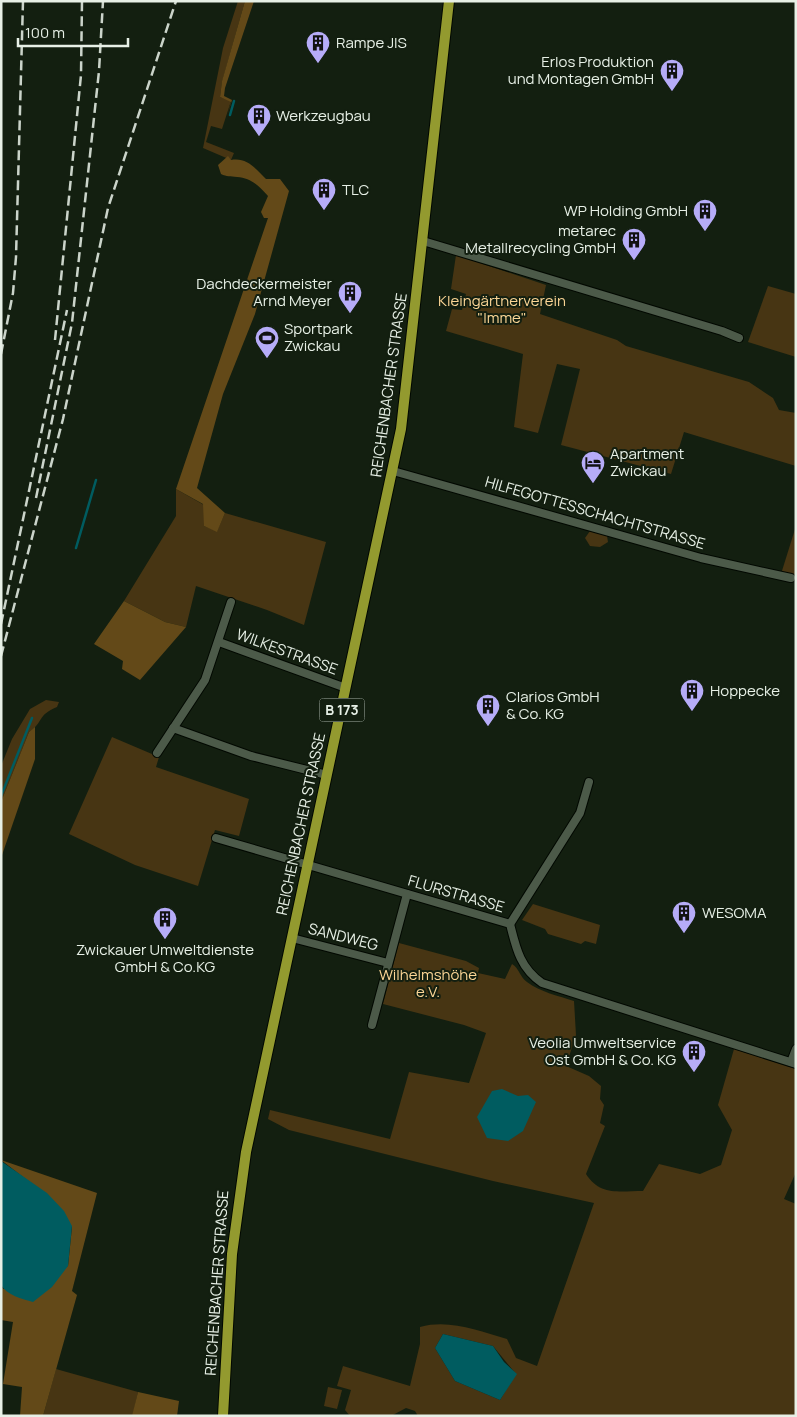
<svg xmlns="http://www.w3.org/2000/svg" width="797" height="1417" font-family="Manrope,sans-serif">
  <rect width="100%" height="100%" fill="#131f10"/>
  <g fill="#473513" fill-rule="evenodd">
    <path d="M238,1H245L222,82L220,97L231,101L222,129L211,126L206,142L234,153L231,160L203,148L223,48Z"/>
    <path d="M456,255L546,285L540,314L617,340L626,346L749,382L773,398L779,410L796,413V466L684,432L671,474L561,445L580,369L557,364L538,433L514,427L523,354L446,331L452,309L462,310L466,294L451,289Z"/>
    <path d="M768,286L796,294V357L748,342Z"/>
    <path d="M176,489L204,505V526L217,531L225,513L326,542L304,625L267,610L196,586L186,627L165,622L124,601L176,516Z"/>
    <path d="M796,526V578L781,574Z"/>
    <path d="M590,531L607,536L608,542L600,547L590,546L585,538Z"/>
    <path d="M46,700L59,702L57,707C37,715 44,722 29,732L1,802V766L12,739L30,709Z"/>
    <path d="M112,737L159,757L156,767L249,799L239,836L215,830L198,886L135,865L69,834Z"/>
    <path d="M533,904L600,925L596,944L585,941L581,944L548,934L545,929L522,920Z"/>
    <path d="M399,943L466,961L479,968L478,973L505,979L512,964C519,968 520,977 527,982C540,992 559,996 574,1001L576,1035L566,1066L589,1076L601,1086L600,1099L604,1105L600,1123L605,1126L586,1174C600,1196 619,1191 643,1191L659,1164L700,1174L721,1165L732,1130L718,1105L734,1049L796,1069V1172L784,1199L796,1204V1416H418L415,1411L406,1408L391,1416H350L345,1410L351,1390L337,1386L343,1366L410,1386L420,1344V1327C450,1319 478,1331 507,1339L516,1358L537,1366L594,1203L493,1181L289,1130L268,1119L270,1110L390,1139L409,1072L469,1083L486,1033L464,1025L383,1004ZM443,1334L493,1346L516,1374L500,1400L455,1381L435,1348Z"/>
    <path d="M56,1369L138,1392L133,1415L43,1416Z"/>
    <path d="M328,1387L342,1390L337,1409L324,1406Z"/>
  </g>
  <g fill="#634918">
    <path d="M245,1H254L225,88L224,96L232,100L227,116L231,102L220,97L222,81Z"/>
    <path d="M228,156L231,160C247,157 256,169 266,179H280L289,191L255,314L223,394L197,488L225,513L217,532L204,526L203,504L176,489L268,218H264L261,212L268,196C259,186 251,178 237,177C230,176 227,177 221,174L218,165Z"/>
    <path d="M124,601L165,622L186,627L140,680L122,669L123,661L94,644Z"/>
    <path d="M35,727V759L1,858V802L29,732Z"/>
    <path d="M1,1160L97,1193L72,1291L77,1295L43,1416H20L22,1387L3,1384L13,1322L1,1320V1285L3,1289L68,1266L72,1227L27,1180Z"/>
    <path d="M138,1392L179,1401L177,1416H132Z"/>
  </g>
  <g fill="#005c60">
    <path d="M502,1089L518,1096L528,1095L536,1102L523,1131L508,1141L487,1138L477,1117L492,1091Z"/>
    <path d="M1,1161L47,1193L64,1211L72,1226L68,1266L52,1287L33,1302C22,1299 7,1295 1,1285Z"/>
    <path d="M443,1334L493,1346L504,1362L517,1374L500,1400L455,1381L435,1348Z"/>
  </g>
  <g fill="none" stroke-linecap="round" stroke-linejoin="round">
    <g stroke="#005c60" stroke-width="2.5">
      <path d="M230,115L234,101"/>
      <path d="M76,548L96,480"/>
      <path d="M1,796L32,718"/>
    </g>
    <defs>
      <g id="minor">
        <path d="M423,241L722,331L739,338"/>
        <path d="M393,471L701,558L791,578"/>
        <path d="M219,642L346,688"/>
        <path d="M173,728L251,756L327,775"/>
        <path d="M157,753L205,680L231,602"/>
        <path d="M216,838L510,924C516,948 520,968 542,983L796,1064"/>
        <path d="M510,924L580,813L589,782"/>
        <path d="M292,938L388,963"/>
        <path d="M372,1025L407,894"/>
        <path d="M791,1062L796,1049"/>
      </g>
      <path id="major" d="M223,1416L232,1254L246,1152L401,429L449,1"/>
    </defs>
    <use href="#minor" stroke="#020801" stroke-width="10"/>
    <use href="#major" stroke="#020801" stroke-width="12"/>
    <use href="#minor" stroke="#4c5a49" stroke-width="8"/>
    <use href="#major" stroke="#939a2f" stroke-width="10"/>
    <g stroke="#cbd4ca" stroke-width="2.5" stroke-dasharray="10 5" stroke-linecap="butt">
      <path d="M55,340L81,75L82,1"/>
      <path d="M1,354L13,293L16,257L23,1"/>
      <path d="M36,498L72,323L99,71L103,1"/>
      <path d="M1,624L67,310"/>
      <path d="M1,656L63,419L108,208L176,1"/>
    </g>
  </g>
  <defs>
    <symbol id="building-pin" viewBox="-11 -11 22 30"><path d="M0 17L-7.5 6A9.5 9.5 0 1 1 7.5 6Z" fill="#b6acf8" stroke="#131f10"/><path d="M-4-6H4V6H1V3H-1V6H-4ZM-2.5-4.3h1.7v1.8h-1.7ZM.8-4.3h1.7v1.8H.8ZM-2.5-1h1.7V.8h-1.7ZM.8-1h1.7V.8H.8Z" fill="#111"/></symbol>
    <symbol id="stadium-pin" viewBox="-11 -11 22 30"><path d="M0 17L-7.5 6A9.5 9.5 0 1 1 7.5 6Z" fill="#b6acf8" stroke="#131f10"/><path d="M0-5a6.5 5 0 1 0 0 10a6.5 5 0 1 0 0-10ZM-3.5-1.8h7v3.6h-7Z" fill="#111"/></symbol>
    <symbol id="hotel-pin" viewBox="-11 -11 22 30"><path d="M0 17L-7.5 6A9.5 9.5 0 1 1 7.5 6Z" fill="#b6acf8" stroke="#131f10"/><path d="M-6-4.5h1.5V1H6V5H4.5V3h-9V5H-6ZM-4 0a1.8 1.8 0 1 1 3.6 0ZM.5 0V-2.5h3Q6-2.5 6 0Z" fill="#111"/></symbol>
  </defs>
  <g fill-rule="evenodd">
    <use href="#building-pin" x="304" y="29" width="28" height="38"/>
    <use href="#building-pin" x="658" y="57" width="28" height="38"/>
    <use href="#building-pin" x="245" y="102" width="28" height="38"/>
    <use href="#building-pin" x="310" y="176" width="28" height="38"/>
    <use href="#building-pin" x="691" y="197" width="28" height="38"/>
    <use href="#building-pin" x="620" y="226" width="28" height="38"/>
    <use href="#building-pin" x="336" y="279" width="28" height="38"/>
    <use href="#stadium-pin" x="253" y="324" width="28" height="38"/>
    <use href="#hotel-pin" x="579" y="449" width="28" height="38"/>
    <use href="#building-pin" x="678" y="677" width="28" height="38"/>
    <use href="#building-pin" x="474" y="692" width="28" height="38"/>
    <use href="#building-pin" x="670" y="899" width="28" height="38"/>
    <use href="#building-pin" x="151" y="905" width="28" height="38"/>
    <use href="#building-pin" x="680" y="1038" width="28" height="38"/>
  </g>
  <g text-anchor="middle" stroke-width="4" stroke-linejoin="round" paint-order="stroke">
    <rect fill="#131f10" stroke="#a7b1a6" stroke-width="1" x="319.5" y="698.5" width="45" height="23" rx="4"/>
    <g font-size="14" font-weight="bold" fill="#e7f0e6">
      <text x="342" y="715">B 173</text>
    </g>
    <g font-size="15" fill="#e7f0e6" stroke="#131f10" text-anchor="start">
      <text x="336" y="48">Rampe JIS</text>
      <text x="654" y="67" text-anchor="end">Erlos Produktion<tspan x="654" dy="17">und Montagen GmbH</tspan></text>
      <text x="276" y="121">Werkzeugbau</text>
      <text x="342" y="195">TLC</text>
      <text x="688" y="216" text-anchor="end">WP Holding GmbH</text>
      <text x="616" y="236" text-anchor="end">metarec<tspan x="616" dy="17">Metallrecycling GmbH</tspan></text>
      <text x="332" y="289" text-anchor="end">Dachdeckermeister<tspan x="332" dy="17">Arnd Meyer</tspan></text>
      <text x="284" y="334">Sportpark<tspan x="284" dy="17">Zwickau</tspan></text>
      <text x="610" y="459">Apartment<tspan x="610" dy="17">Zwickau</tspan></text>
      <text x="710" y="696">Hoppecke</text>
      <text x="506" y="702">Clarios GmbH<tspan x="506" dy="17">&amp; Co. KG</tspan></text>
      <text x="702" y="918">WESOMA</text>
      <text x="165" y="955" text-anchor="middle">Zwickauer Umweltdienste<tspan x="165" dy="17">GmbH &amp; Co.KG</tspan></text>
      <text x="676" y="1048" text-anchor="end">Veolia Umweltservice<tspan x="676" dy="17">Ost GmbH &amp; Co. KG</tspan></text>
    </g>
    <g font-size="15" fill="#fcd696" stroke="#131f10">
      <text x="502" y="306">Kleingärtnerverein<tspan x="502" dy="17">"Imme"</tspan></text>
      <text x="428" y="980">Wilhelmshöhe<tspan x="428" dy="17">e.V.</tspan></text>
    </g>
    <g font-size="15" fill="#e7f0e6" stroke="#131f10">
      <text transform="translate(389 385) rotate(-82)" y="5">REICHENBACHER STRASSE</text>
      <text transform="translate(595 513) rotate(16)" y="5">HILFEGOTTESSCHACHTSTRASSE</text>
      <text transform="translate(287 652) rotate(20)" y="5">WILKESTRASSE</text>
      <text transform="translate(301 824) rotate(-78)" y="5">REICHENBACHER STRASSE</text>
      <text transform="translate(456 894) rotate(16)" y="5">FLURSTRASSE</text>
      <text transform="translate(343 937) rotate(14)" y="5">SANDWEG</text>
      <text transform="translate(217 1283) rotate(-86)" y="5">REICHENBACHER STRASSE</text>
    </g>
  </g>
  <rect width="797" height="1417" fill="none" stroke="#e7f0e6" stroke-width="5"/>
  <path d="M18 38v8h110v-8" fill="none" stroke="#e7f0e6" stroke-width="2.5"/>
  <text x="25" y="38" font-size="15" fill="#e7f0e6" stroke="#131f10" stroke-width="4" paint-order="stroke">100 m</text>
</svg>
